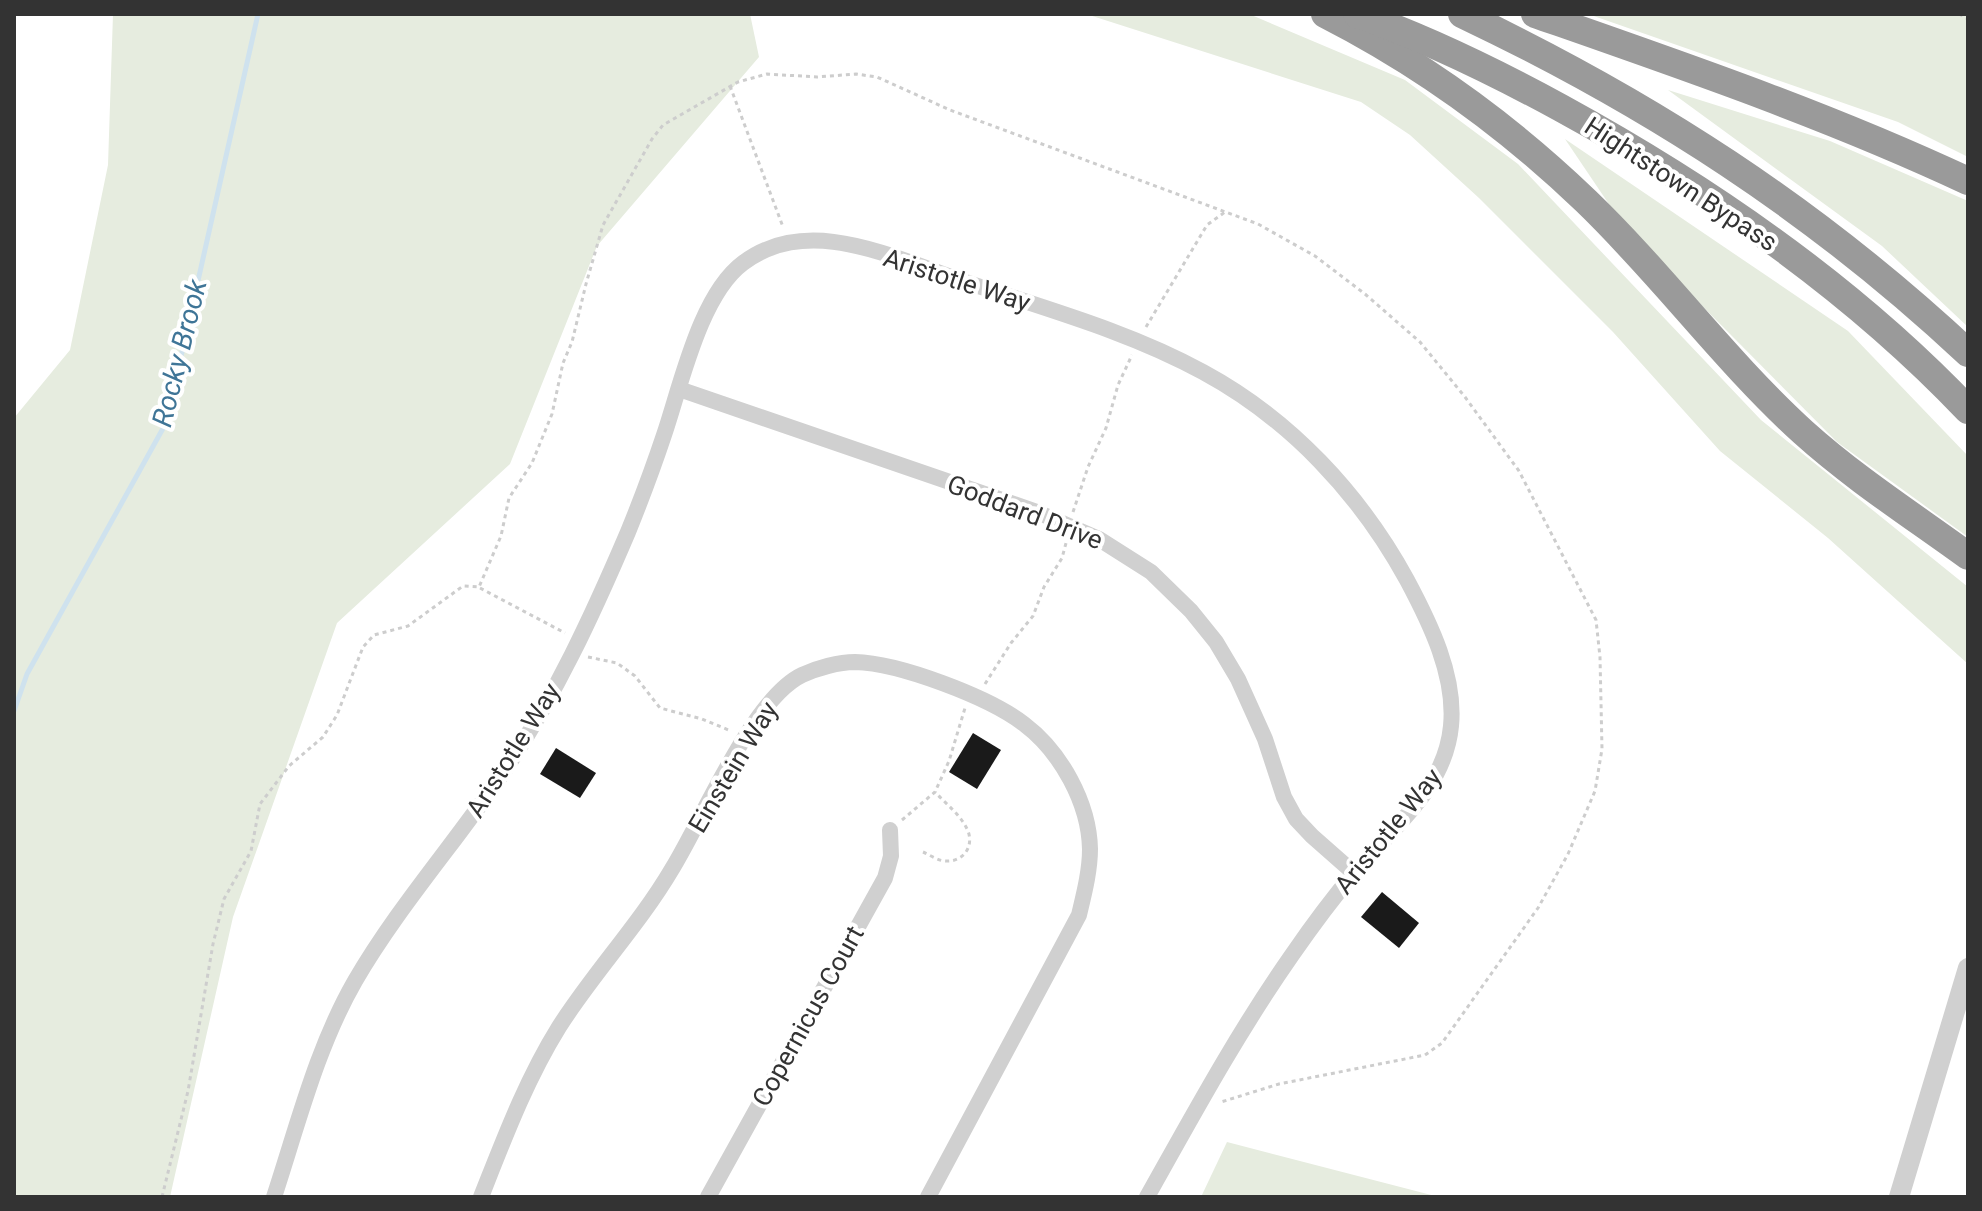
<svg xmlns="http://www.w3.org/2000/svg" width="1982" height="1211" font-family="Roboto,sans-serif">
  <rect width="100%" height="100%" fill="#fff"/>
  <g fill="#e6ecdf">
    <path d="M113,14H750L759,57L597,246L510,464L337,623L233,917L170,1197H14V418L70,350L108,165Z"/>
    <path d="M1086,14H1249L1405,80L1518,164L1761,420L1968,587V664L1828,538L1720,451L1613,332L1479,198L1410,135L1361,102Z"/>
    <path d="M1588,14H1968V157L1898,122Z"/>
    <path d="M1668,90L1830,141L1968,201V327L1882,246Z"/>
    <path d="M1565,139L1848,331L1968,456V537L1837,442L1625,228Z"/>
    <path d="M1227,1142L1439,1197H1201Z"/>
  </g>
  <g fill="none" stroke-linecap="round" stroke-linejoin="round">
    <path stroke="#cfe2ee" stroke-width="5" d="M14,711L27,674L166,423L258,14"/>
  </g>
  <g fill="#1a1a1a">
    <path d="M973,733L1001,750L977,789L949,772Z"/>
    <path d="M556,748L596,773L580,798L540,774Z"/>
    <path d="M1382,892L1419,923L1399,948L1361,917Z"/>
  </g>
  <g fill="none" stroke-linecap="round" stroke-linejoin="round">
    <g stroke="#cdcdcd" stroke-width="3" stroke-dasharray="4 4" stroke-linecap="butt">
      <path d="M1959,14L1968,19"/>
      <path d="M730,86L783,227"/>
      <path d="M1146,327L1207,225L1225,212"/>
      <path d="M1073,512L1088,467L1106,428L1118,385L1132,355"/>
      <path d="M480,588L565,633"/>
      <path d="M588,657L617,663L635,676L660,708L702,719L731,731"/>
      <path d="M985,684L1011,643L1033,616L1044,587L1062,558L1066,543"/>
      <path d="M902,820L935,792L949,761L965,708"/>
      <path d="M923,852C930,855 938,861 946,861C963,862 974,847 968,831C961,815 947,805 935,792"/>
      <path d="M162,1197L188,1091L213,944L224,899L251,851L260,804L289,766L323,737L337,715L363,647L374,635L408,626L463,586L479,587L501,536L509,498L532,463L552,414L563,363L572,342L586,284L603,225L652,139L663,125L738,82L767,74L817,77L856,74L877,77L950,110L1258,224L1315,256L1365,294L1420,342L1465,397L1519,471L1596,620L1600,657L1602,749L1595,791L1568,854L1538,908L1442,1043L1425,1055L1279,1084L1221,1102"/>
    </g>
    <g stroke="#d0d0d0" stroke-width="16">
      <path d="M679,389L1037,512L1099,539L1151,572L1191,611L1216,642L1238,679L1265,739L1284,797L1296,819L1312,836L1354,873"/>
      <path d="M274,1197C298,1124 317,1047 355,981C398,907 456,842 504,771C555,697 593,614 628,532C641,500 653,468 664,435C681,385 700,295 743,263C809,213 895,259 963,281C1043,308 1128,331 1203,372C1290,419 1360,494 1407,580C1430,623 1456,676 1451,726C1445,789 1393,827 1354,873C1332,899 1312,926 1292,955C1238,1032 1193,1115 1147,1197"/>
      <path d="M481,1197C504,1139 526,1080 559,1027C594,972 639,925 672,869C703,819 752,699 802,675C817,668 839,662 855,662C899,663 989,697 1024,724C1061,752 1089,803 1090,849C1090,871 1084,894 1079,915L928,1197"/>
      <path d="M708,1197L885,878L891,856L890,830"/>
    </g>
    <path stroke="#d0d0d0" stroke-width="20" d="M1899,1197L1968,968"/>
    <g stroke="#9a9a9a" stroke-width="28">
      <path d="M1325,14C1421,63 1509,127 1586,201C1662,274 1725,361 1803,432C1854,478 1913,516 1968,556"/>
      <path d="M1357,14C1428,39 1495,72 1561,108C1709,189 1851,287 1968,410"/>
      <path d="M1462,14C1651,104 1815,210 1968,353"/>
      <path d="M1535,14C1681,65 1827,115 1968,181"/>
    </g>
  </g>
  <g text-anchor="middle" stroke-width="8" stroke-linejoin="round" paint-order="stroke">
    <g font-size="26" fill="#333" stroke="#fff">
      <text transform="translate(1681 184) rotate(33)" y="9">Hightstown Bypass</text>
      <text transform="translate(957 280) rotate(18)" y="9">Aristotle Way</text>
      <text transform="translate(1025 512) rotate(21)" y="9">Goddard Drive</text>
      <text transform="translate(513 750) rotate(-58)" y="9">Aristotle Way</text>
      <text transform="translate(733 767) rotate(-59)" y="9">Einstein Way</text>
      <text transform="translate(1388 831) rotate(-51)" y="9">Aristotle Way</text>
      <text transform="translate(808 1016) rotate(-61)" y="9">Copernicus Court</text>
    </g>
    <g font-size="28" font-style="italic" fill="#3f7597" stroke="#fff">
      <text transform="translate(179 353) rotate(-76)" y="10">Rocky Brook</text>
    </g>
  </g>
  <rect width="1982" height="1211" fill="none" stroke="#333333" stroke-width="32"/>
</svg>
